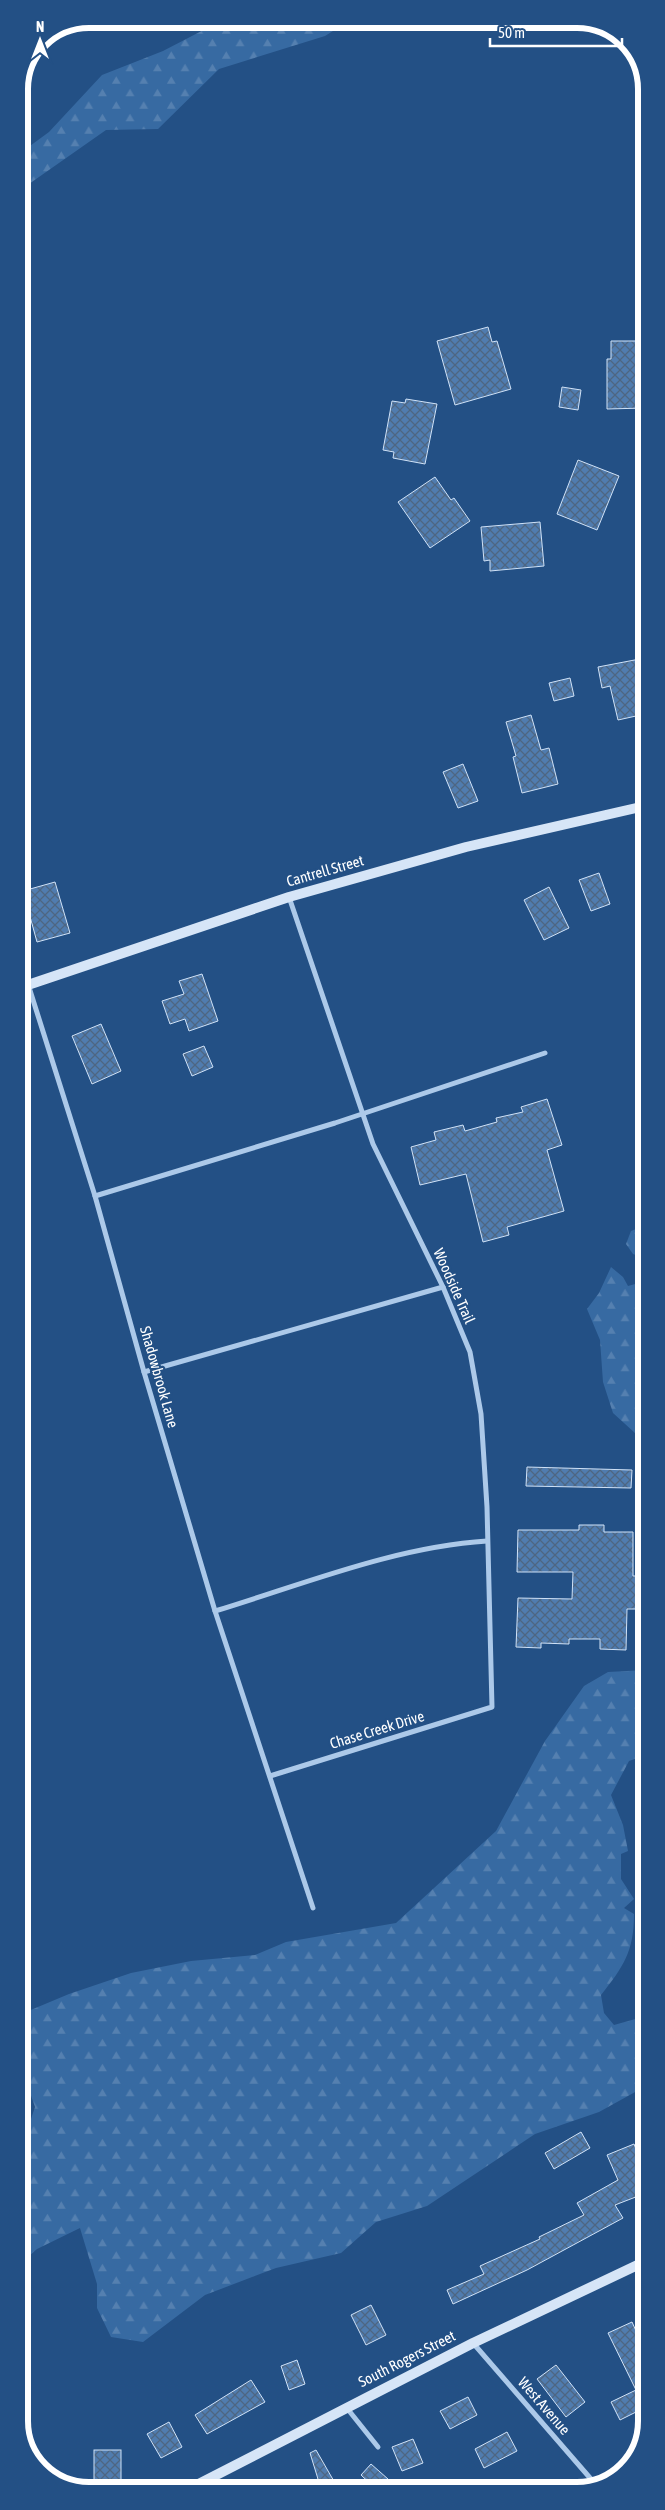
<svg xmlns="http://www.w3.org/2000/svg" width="665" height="2510" font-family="'Asap Condensed',sans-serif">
  <defs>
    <pattern id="forest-firs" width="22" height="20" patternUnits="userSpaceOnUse" patternTransform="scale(1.25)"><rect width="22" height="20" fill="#376aa2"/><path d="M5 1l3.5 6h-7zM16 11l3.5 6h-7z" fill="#5580b0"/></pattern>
    <pattern id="building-cross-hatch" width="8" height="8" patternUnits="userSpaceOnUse" patternTransform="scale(1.25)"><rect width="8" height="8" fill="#507caf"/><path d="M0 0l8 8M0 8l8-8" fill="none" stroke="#4e6682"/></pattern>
  </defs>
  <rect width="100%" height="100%" fill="#235085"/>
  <g fill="url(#forest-firs)">
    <path d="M220,19H352L325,36L219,69L158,129L106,130L19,191V154L49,132L102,75L163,51L217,23Z"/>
    <path d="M646,1225V1259L633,1254L626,1244L631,1231Z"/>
    <path d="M611,1267L623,1277L628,1286L646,1281V1443L613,1413L603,1382L600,1340L587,1309L599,1293Z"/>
    <path d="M646,1670V1755L629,1761L611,1795L623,1825L628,1851L621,1854V1879L634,1899L624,1908L634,1914C634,1952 623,1967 601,1995L604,2013L614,2025L646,2016V2086L599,2112L535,2134L427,2206L376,2222L341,2253L276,2268L205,2295L143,2342L111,2337L97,2308V2284L80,2228L37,2249L20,2264V2152L35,2107L20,2064V2021L26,2012L69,1994L131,1973L191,1961L255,1955L286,1942L396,1923L496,1831L545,1741L584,1686L608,1672Z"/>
  </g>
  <g fill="url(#building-cross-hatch)" stroke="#d0e2f7">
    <path d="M488,327L492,342L497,341L511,389L455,405L437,341Z"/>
    <path d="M611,341H645V408L607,409V359H611Z"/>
    <path d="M562,387L581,390L578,410L559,407Z"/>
    <path d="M406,399L437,404L425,464L393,458L394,452L383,450L392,401L405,403Z"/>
    <path d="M578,460L619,476L597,530L557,514Z"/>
    <path d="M435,477L451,500L454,498L470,521L430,548L398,502Z"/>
    <path d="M540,522L544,566L490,571V560L484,561L481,527Z"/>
    <path d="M645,658V714L618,720L610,686L602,688L598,667Z"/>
    <path d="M570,678L574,696L554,701L549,683Z"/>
    <path d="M531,715L541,750L549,748L558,784L522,793L513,757L516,756L506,722Z"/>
    <path d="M463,764L478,801L458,808L443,772Z"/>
    <path d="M599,873L610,904L591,911L579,880Z"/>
    <path d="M55,882L70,933L37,942L23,891Z"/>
    <path d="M549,887L569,928L544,940L524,900Z"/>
    <path d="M202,974L218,1021L189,1031L185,1019L170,1024L162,1001L184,994L179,981Z"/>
    <path d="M101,1024L121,1071L92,1084L72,1036Z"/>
    <path d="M204,1046L213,1067L192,1076L183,1054Z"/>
    <path d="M547,1099L562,1145L547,1150L564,1211L507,1227L509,1235L483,1242L466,1174L420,1185L411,1147L436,1140L434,1132L463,1125L465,1131L497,1122L496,1118L523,1112L521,1107Z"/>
    <path d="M527,1467L632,1470L631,1488L526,1486Z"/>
    <path d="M579,1525H604V1532H633V1576H646V1609H627L626,1650L600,1649V1639H569V1644L541,1643V1648L516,1647L518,1598L572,1599L573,1572H517L518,1530H579Z"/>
    <path d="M581,2132L590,2148L554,2169L545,2153Z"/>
    <path d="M634,2144L646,2174V2193L615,2205L623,2218L527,2270L453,2304L447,2290L484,2274L480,2266L540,2239L539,2237L584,2215L577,2203L618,2180L607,2155Z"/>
    <path d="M371,2305L386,2335L366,2345L351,2315Z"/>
    <path d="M632,2322L646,2353V2413L644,2408L620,2420L611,2402L636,2390L608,2333Z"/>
    <path d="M297,2360L305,2384L289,2390L281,2366Z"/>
    <path d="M556,2365L585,2402L566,2417L537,2379Z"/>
    <path d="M251,2380L265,2402L207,2434L195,2415Z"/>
    <path d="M468,2397L477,2415L450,2429L440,2411Z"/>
    <path d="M169,2422L182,2447L161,2458L147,2434Z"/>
    <path d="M507,2432L517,2451L484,2468L475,2449Z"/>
    <path d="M413,2439L423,2463L402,2471L392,2447Z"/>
    <rect x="94" y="2450" width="27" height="36"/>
    <path d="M316,2450L339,2490L294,2491L318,2479L310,2453Z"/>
    <path d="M371,2464L388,2479L377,2490L361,2475Z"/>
  </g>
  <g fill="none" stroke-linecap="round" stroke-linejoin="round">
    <g stroke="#acc9e9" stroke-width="5">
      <path d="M28,984L95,1196L144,1372L215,1611L313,1908"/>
      <path d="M95,1196L335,1123L545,1053"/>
      <path d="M144,1372L443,1287"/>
      <path d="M215,1611C304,1584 394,1547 487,1541"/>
      <path d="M270,1776L492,1707L487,1507L481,1414L470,1352L443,1287L373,1144L289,897"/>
      <path d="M473,2343L597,2486"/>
      <path d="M346,2407L378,2447"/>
    </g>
    <g stroke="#d6e5f7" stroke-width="10">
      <path d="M19,988L289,897L466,847L645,806"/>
      <path d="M185,2491L473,2343L646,2261"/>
    </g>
  </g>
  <g text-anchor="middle" stroke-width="4.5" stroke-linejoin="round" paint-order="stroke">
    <g font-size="15" fill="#fff" stroke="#235085">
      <text transform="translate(325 871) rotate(-16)" y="5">Cantrell Street</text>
      <text transform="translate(454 1286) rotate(66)" y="5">Woodside Trail</text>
      <text transform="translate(159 1377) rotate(74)" y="5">Shadowbrook Lane</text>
      <text transform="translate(377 1730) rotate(-17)" y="5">Chase Creek Drive</text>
      <text transform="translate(407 2359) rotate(-27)" y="5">South Rogers Street</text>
      <text transform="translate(544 2406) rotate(49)" y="5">West Avenue</text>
    </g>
  </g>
  <path d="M0 0H665V2510H0ZM89 28H577A61 61 0 0 1 638 89V2421A61 61 0 0 1 577 2482H89A61 61 0 0 1 28 2421V89A61 61 0 0 1 89 28Z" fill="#235085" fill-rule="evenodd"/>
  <path fill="none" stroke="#fff" stroke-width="6" d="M89 28H577A61 61 0 0 1 638 89V2421A61 61 0 0 1 577 2482H89A61 61 0 0 1 28 2421V89A61 61 0 0 1 89 28Z"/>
  <g transform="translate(40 40)" stroke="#235085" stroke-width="4" paint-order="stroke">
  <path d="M0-4L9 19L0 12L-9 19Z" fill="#ffffff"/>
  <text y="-8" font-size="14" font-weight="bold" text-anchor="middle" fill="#ffffff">N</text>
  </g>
  <path d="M490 38v8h132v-8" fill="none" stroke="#ffffff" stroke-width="2.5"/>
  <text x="498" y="38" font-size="15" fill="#ffffff" stroke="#235085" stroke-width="4" paint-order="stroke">50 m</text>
</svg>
